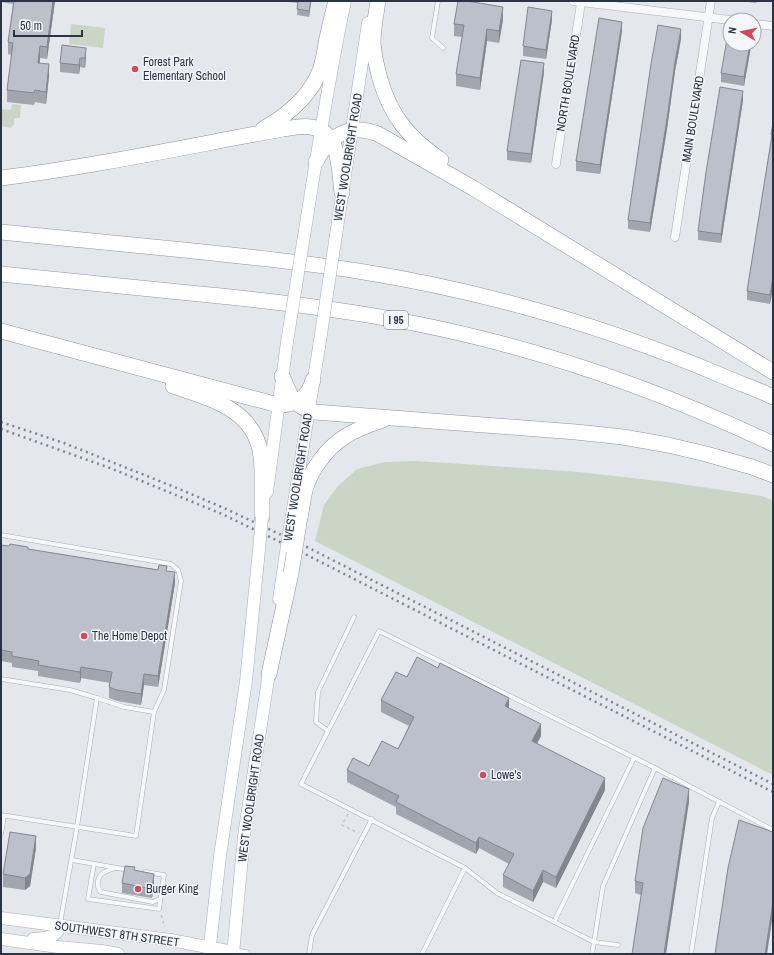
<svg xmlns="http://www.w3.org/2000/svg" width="774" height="955" font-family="'Archivo Narrow',sans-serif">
  <rect width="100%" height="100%" fill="#e4e7ec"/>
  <g fill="#c9d6c5">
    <path d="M71,24L105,28L103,48L69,44Z"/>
    <path d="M12,104L21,105L20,118H14V124L11,128L1,126V109L11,110Z"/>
    <path d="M415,461L464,464L579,472L668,482L762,496L773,501V775L315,541L324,505L338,486L357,469L385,462Z"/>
  </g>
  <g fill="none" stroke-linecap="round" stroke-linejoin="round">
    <defs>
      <g id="lane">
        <path d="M438,1L432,38L443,48"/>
        <path d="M1,535L171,564L178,570L181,581L164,690L154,712"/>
        <path d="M1,679L70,690L97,698L77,827L60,924"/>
        <path d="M328,731L316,722L318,692L354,617"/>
        <path d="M1,815L136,836L154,712L124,707L97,698"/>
        <path d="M1,834L4,816"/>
        <path d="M72,860L129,870"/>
        <path d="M94,864L88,899L159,909L164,875L145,872"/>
        <path d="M116,868C112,869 106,871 103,873C97,877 96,887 101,892L153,902L160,899"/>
        <path d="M554,922L634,758"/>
        <path d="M618,945L594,942L497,893L465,868L301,784L379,631L655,768L773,830"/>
        <path d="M309,954L312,935L372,819"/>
        <path d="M422,954L465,868"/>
        <path d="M592,954L603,886L655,768"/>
        <path d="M691,954L712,818L719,802"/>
      </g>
      <g id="street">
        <path d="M573,1L730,20"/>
        <path d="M754,24L773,26"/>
        <path d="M556,164L581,3"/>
        <path d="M675,237L711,1"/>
        <path d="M233,952L246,954"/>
      </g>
      <g id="secondary">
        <path d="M305,230C317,153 329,77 345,1"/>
        <path d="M336,235L368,23"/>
        <path d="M267,492L287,342"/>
        <path d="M292,515L319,347"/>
        <path d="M279,599L287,546"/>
        <path d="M1,918L171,940L233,952"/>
        <path d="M1,939L58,947L102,951L118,954"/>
        <path d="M33,939C44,938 56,939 60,926"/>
        <path d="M209,954L220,856L246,681L258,560"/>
        <path d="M233,954L244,836L270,666"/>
      </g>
      <g id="highway">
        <path d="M378,1C376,15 373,29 373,43C374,55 377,68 380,79C391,117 409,138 441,160"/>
        <path d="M263,129C288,115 311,96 321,68C323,60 325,51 326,43C329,29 332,15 336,1"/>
        <path d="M316,162C328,136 349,123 378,134L473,188L773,372"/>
        <path d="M1,178C96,166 189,146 283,129C292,128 302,125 311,127C341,131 339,171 342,193"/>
        <path d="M1,232C62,238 123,244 184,250C242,256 300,262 358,271C484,291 608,327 725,377C741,384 757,389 773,397"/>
        <path d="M1,274C61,280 120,286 180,292C254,299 328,307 402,321C530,345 655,388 773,444"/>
        <path d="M1,331L278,405C297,405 308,398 313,380"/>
        <path d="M282,376C291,396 292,406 315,412L576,432L623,437L668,445L706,454L752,467L773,475"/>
        <path d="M173,386C210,399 255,409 261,456C262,463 262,470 262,477C262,491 262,504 262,517"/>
        <path d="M300,517C302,508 303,499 305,490C308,480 313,470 319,462C335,438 356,429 383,420"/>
        <path d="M269,674L291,573"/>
      </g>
    </defs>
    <use href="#lane" stroke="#a9aeb7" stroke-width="5"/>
    <use href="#street" stroke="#a9aeb7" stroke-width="9"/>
    <use href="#secondary" stroke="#a9aeb7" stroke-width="13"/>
    <use href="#highway" stroke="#8b94a3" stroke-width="16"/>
    <g stroke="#c2c5cb" stroke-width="1.5" stroke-dasharray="3 3" stroke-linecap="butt">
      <path d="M348,814L342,825L358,833"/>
      <path d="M161,915L165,927"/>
    </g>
    <use href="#lane" stroke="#f7f8fa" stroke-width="4"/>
    <use href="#street" stroke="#f7f8fa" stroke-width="8"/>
    <use href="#secondary" stroke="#fff" stroke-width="12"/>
    <use href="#highway" stroke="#fff" stroke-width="15"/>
    <g stroke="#7d8696" stroke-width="2.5" stroke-dasharray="2 4" stroke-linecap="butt">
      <path d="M1,422L64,443L172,486L224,508L305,546L773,784"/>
      <path d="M1,429L110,468L222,514L303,553L773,792"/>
    </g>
    <defs>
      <g id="secondary-bridge">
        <path d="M287,342L305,230"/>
        <path d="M319,347L336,235"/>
        <path d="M287,546L292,515"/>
        <path d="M258,560L262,517"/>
      </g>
      <path id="highway-bridge" d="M291,573L300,517"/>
    </defs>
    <use href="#secondary-bridge" stroke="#a9aeb7" stroke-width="13" stroke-linecap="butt"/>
    <use href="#highway-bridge" stroke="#8b94a3" stroke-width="16" stroke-linecap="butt"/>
    <use href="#secondary-bridge" stroke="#fff" stroke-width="12"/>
    <use href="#highway-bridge" stroke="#fff" stroke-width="15"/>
  </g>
  <g fill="#a1a5ae">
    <path d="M1,1H55L47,59L40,58V63L49,76L46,104L35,102L34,105L7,102V90L12,55L8,54V42L13,4L1,2Z"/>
    <path d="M289,1H311L309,17L297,15L298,3L289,2Z"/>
    <path d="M739,1H757L756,3Z"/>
    <path d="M503,19L499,43L487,41L480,90L456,86V74L462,37L454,36V24Z"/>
    <path d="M552,20L546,59L523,56V46Z"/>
    <path d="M622,31L600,174L576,171V161Z"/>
    <path d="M681,39L675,71L667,129L650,232L628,229V220Z"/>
    <path d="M751,44L744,86L721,82V73Z"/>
    <path d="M62,45L86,57L85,68L80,67L79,74L60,72V63Z"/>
    <path d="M544,72L531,163L507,160V151Z"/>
    <path d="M743,100L721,243L698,240V231Z"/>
    <path d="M773,122V287L770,304L747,300V291L771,144V135Z"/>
    <path d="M1,545L167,571L175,583L158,687L144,685L141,705L117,701L109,698V687L110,683L81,678L80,683L38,676V671L12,667V663L1,661Z"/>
    <path d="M407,677L509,708L541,736L537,743L605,790L556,888L543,882L533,902L503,887V875L509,864L479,848L476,854L396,814V807L347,782V770L369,766L398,749L409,726L381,712V700Z"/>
    <path d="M689,802L641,895L635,893V881Z"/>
    <path d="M36,848L30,886L25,890L3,887V874Z"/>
    <path d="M135,870L154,883L152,898L122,893V883Z"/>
  </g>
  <g fill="#83868d">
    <path d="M53,1H55L47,59V47Z"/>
    <path d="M311,1L309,17V11Z"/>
    <path d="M503,7V19L499,43V31Z"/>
    <path d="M552,11V20L546,59V50Z"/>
    <path d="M622,22V31L600,174V165Z"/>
    <path d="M487,29V41L480,90V78Z"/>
    <path d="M681,29V39L675,71L667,129L650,232V223L675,62Z"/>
    <path d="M750,44H751V47L744,86V77Z"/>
    <path d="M40,46V58L38,75V63Z"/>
    <path d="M86,48V57L85,68V58Z"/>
    <path d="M80,58V67L79,74V65Z"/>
    <path d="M544,63V72L531,163V154Z"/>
    <path d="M49,64V76L46,104V92Z"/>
    <path d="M743,91V100L721,243V234Z"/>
    <path d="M773,277V287L770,304V295Z"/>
    <path d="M175,572V583L158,687V676Z"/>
    <path d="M81,667V678L80,683V672Z"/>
    <path d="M144,674V685L141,705V694Z"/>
    <path d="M509,698V710L505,706Z"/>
    <path d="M541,724V736L532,753V741Z"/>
    <path d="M605,778V790L556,888V877Z"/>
    <path d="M689,789V802L666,954H664Z"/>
    <path d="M36,836V848L30,886L25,890V878Z"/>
    <path d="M479,837V848L476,854V843Z"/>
    <path d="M543,870V882L533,902V891Z"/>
    <path d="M154,874V883L152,898V889Z"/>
    <path d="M773,902V914L767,954H765Z"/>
  </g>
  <g fill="#bbc0ca" stroke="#83868d">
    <path d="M14,1H53L47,47L40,46L38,63L49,64L46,92L35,90L34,93L7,90L13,43L8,42Z"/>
    <path d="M298,1H311L309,11L297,9Z"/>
    <path d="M458,1H467L503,7L499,31L487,29L480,78L456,74L464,25L454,24Z"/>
    <path d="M528,7L552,11L546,50L523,46Z"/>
    <path d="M599,18L622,22L600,165L576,161Z"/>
    <path d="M658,25L681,29L675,62L667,119L650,223L628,220L651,64Z"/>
    <path d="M728,34H730V44H750L744,77L721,73Z"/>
    <path d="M62,45L86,48L85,58H80L79,65L60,63Z"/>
    <path d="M521,60L544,63L531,154L507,151Z"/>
    <path d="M720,87L743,91L721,234L698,231L706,172Z"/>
    <path d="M773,122V277L770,295L747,291L772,135H771Z"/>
    <path d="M10,544L28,547V549L158,570L159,565L167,566L166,571L175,572L158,676L144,674L141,694L117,690L109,687L112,672L81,667L80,672L38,665L39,661L12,656V652L1,650V545L9,546Z"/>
    <path d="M417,657L438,668L440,663L509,698L505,706L541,724L532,741L605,778L556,877L543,870L533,891L503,875L514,854L479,837L476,843L396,802L399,796L347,770L353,758L369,766L382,741L398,749L414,717L381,700L396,672L407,677Z"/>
    <path d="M663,778L689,789L664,954H632L643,883L635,881L643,828Z"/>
    <path d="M739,820L773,832V902L765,954H715L728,868Z"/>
    <path d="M10,832L36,836L30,874L25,878L3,874Z"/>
    <path d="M125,866L135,867L134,870L154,874L152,889L122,883Z"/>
  </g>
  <g fill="#d1495b" stroke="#f4f6f9" stroke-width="1.5">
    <circle cx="135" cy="69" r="4"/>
    <circle cx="84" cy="636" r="4"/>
    <circle cx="483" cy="775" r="4"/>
    <circle cx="138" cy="889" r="4"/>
  </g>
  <g text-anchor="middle" stroke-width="3" stroke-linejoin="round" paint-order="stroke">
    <rect fill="#f4f6f9" stroke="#676e7b" stroke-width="1" x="384" y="311" width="24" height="18" rx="3"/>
    <g font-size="11" font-weight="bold" fill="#2b3445">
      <text x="396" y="324">I 95</text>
    </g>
    <g font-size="12" fill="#2b3445" stroke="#f4f6f9" text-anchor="start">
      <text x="143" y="66">Forest Park<tspan x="143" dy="14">Elementary School</tspan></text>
      <text x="92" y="640">The Home Depot</text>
      <text x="491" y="779">Lowe's</text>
      <text x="146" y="893">Burger King</text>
    </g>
    <g font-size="12" fill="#2b3445" stroke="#f4f6f9">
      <text transform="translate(568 83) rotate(-81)" y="4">NORTH BOULEVARD</text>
      <text transform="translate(693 119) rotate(-81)" y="4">MAIN BOULEVARD</text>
      <text transform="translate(348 157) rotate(-81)" y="4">WEST WOOLBRIGHT ROAD</text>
      <text transform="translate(298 477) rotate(-81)" y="4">WEST WOOLBRIGHT ROAD</text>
      <text transform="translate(251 798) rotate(-82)" y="4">WEST WOOLBRIGHT ROAD</text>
      <text transform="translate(117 934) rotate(8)" y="4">SOUTHWEST 8TH STREET</text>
    </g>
  </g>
  <rect width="774" height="955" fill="none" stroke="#2b3445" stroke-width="4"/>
  <g transform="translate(742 32) rotate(279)"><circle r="19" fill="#f4f6f9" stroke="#a4a8b1"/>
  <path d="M0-3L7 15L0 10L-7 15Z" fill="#d1495b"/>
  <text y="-6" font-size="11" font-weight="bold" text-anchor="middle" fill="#2b3445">N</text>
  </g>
  <path d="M14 30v6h68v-6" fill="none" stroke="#2b3445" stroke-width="2"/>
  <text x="20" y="30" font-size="12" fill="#2b3445" stroke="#f4f6f9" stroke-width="3" paint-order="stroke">50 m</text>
</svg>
